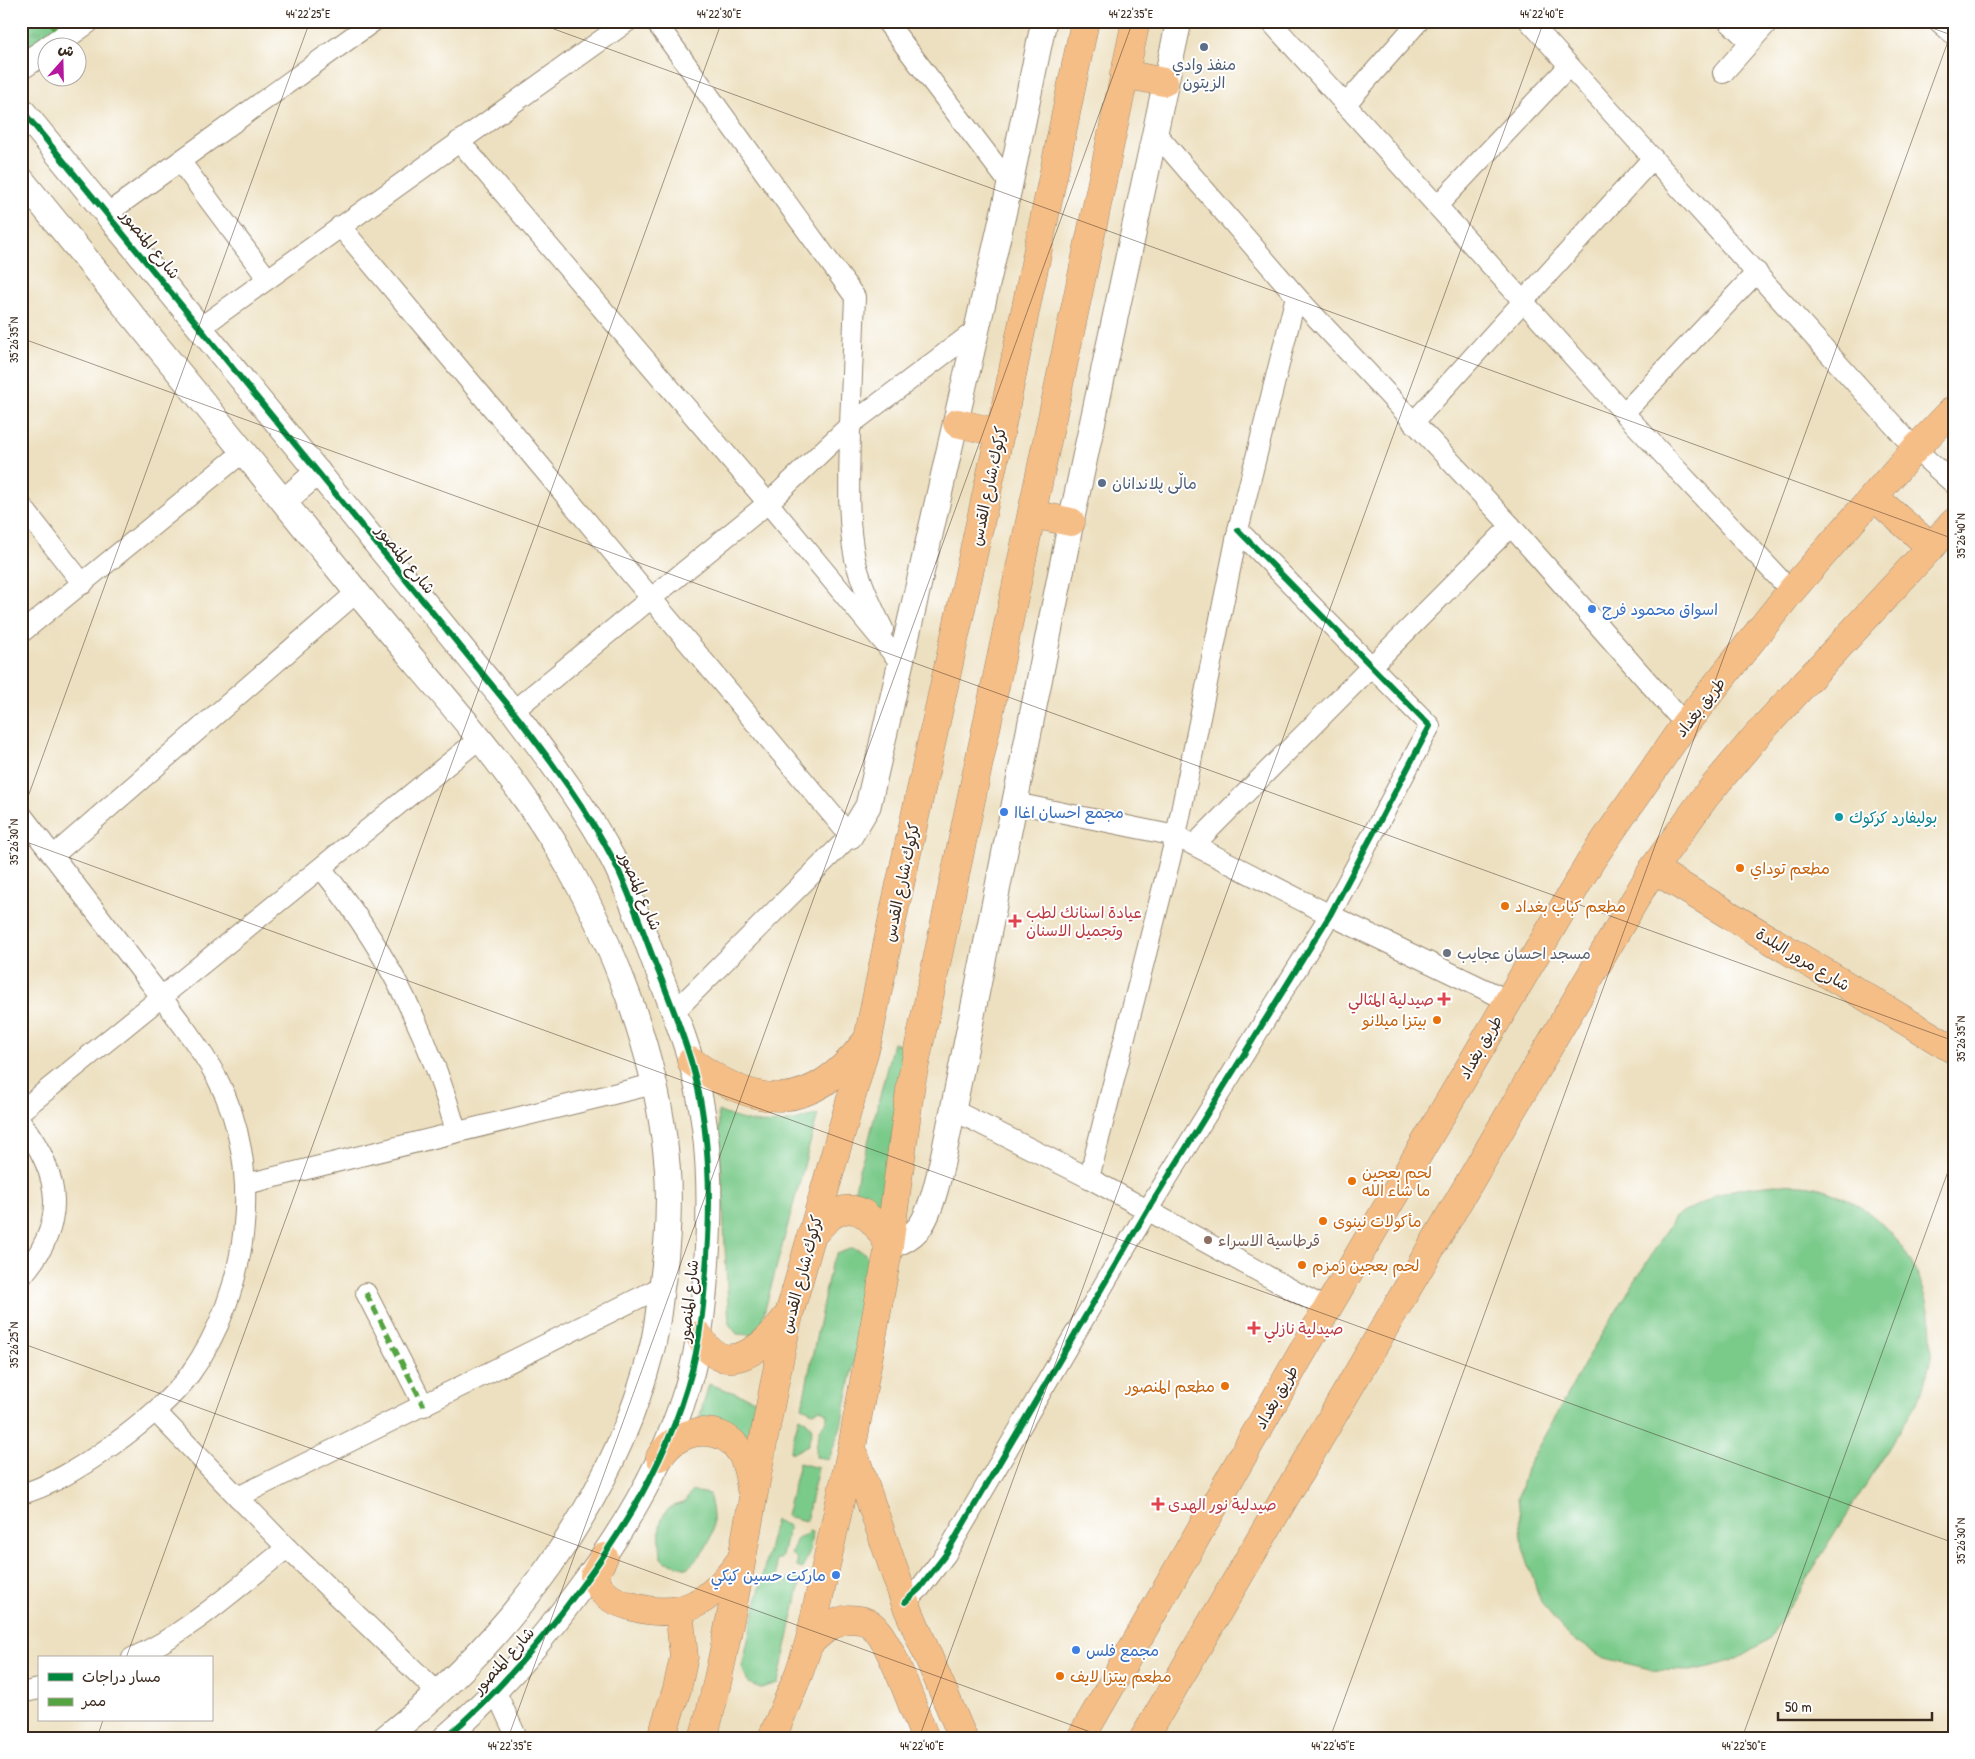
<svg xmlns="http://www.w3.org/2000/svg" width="1975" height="1759" font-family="'Patrick Hand','Playpen Sans Arabic',sans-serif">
  <defs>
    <pattern id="park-tufts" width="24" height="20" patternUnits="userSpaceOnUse" patternTransform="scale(1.25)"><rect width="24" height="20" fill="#7aca8a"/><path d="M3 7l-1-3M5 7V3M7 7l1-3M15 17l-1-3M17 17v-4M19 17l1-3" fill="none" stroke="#65a470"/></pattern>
  </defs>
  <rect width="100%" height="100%" fill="#fff"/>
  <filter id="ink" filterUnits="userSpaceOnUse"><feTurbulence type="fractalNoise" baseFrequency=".02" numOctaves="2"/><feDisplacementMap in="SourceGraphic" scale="10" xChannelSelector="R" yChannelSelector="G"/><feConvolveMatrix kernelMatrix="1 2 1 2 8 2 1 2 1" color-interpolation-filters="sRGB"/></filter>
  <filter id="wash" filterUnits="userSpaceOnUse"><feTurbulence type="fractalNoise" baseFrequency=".0096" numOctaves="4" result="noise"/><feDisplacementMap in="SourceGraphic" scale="20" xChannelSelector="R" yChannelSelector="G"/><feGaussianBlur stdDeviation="1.12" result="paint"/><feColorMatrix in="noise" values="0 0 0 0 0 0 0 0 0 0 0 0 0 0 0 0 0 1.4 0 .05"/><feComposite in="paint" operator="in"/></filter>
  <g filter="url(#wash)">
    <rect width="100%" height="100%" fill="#ede0c0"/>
    <path fill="url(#park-tufts)" stroke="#5a7a54" d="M21,21H70L21,57Z"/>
    <g fill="#7aca8a" stroke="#5a7a54">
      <path d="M893,1043L910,1048L879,1210L852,1205L859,1169L867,1147Z"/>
      <path d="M718,1111C755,1127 779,1127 818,1114L761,1324L752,1335L737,1334L729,1324Z"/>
      <path d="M1775,1184C1786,1185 1799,1184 1810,1186C1886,1200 1940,1281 1931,1356C1929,1371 1923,1386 1919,1400L1769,1639L1732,1661L1691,1671L1654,1670L1604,1658L1571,1637L1541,1603L1523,1548L1518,1497L1526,1469L1595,1345L1675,1217L1717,1195L1741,1188Z"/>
      <path d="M852,1248C866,1251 870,1257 873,1271L841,1426L829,1459L816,1457C816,1447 817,1438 821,1428C824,1422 827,1422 827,1414L820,1409L813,1412L802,1407L831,1264L837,1254Z"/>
      <path d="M709,1384L758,1401L748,1435L723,1425L699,1419Z"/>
      <path d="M799,1417L806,1421L812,1428L808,1445L795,1452H790Z"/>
      <path d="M799,1463L818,1468L806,1521L786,1516Z"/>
      <path d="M692,1491L709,1494C718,1526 713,1547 687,1568L664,1561L661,1558C660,1534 653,1508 684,1503Z"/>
      <path d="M775,1520L789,1526L781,1559H776L777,1576L784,1585L788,1579L793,1577L801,1579L778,1683L761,1688L748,1683L742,1667Z"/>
      <path d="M809,1531L812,1532L810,1550L802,1569L797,1567V1560L791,1554L797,1538L807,1534Z"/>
    </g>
  </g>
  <g filter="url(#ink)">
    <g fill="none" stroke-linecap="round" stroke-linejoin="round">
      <defs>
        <g id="minor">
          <path d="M886,21L1010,184"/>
          <path d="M1270,21L1624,413L1791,591"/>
          <path d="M1529,21L1915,449L1954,484"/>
          <path d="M1728,21L1750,42"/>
          <path d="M1938,21L1954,35"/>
          <path d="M1723,73L1769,21"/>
          <path d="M1345,105L1419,21"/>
          <path d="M1154,131L1296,296L1511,526L1685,724"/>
          <path d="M459,141L768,503L900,662"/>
          <path d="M180,161L267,278"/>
          <path d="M1437,206L1569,66"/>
          <path d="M108,213L374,21"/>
          <path d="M340,226L850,836L674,1012"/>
          <path d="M201,327L628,21"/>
          <path d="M1624,413L1757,272"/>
          <path d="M1413,423L1653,158"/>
          <path d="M21,505L83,584"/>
          <path d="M883,629C872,607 861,584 855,559C846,515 850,469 850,425L976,330"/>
          <path d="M21,633L243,452"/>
          <path d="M513,711L768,503L850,425L855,297L655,21"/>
          <path d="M1015,803L1176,836L1330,915L1507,1000"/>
          <path d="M21,814C60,865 99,916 138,967C164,1001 197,1041 217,1078C265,1169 249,1292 190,1374C161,1415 69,1482 21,1494"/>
          <path d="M1194,845L1511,526"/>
          <path d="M53,856L357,592"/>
          <path d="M321,868C385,947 429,1033 456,1131"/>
          <path d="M953,1110L1089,1178L1327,1309"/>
          <path d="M21,1111L479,739"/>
          <path d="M21,1122C62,1176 68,1224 21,1277"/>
          <path d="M1089,1178L1176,836L1238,530L1296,296"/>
          <path d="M246,1184L654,1084"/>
          <path d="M366,1293L424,1406"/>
          <path d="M156,1412L287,1548L438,1693"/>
          <path d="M238,1497L661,1287"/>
          <path d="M905,1602L920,1588L946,1554L1147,1211L1330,915L1430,726L1238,530"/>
          <path d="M132,1658C189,1633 238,1586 287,1548"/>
          <path d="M495,1690L517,1738"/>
          <path d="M21,1693L39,1689"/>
        </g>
        <g id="tertiary">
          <path d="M49,48L87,21"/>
          <path d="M21,67L48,49"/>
          <path d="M21,109L513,711C549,759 586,807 614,861C630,893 642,929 655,963C668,995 681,1028 691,1061C708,1119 711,1179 708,1239C705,1289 702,1341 687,1388C665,1461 626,1527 581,1587C541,1642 497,1694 445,1738"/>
          <path d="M21,179C131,314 242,449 351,585C425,677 510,763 568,866C614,946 652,1046 664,1138C671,1184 669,1232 663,1278C659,1302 658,1328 651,1352C612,1505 508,1641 385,1738"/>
          <path d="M284,501L318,472"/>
          <path d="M850,836L868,806L1010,184L1044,21"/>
          <path d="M889,1246C900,1243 910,1238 918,1229C936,1209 946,1139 953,1110L1071,522L1179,21"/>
        </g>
        <g id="primary">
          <path d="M1124,74L1164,82"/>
          <path d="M957,423L1000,433"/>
          <path d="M1874,497L1931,547"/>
          <path d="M1032,514L1071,522"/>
          <path d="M1653,869L1954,1050"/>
          <path d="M691,1061C758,1111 811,1112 864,1044"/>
          <path d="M811,1236C817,1230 824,1221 831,1216C859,1197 878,1224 889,1246"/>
          <path d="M699,1335C722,1382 765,1348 785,1319"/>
          <path d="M852,1448L905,1602L963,1738"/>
          <path d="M660,1457C677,1427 724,1421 742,1455C748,1465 749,1477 751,1489"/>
          <path d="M604,1557L594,1576C600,1594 612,1601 630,1606C683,1622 710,1602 741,1560"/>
          <path d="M809,1643C820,1634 833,1621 848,1619C854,1619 865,1620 870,1624C890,1636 915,1714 925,1738"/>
          <path d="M661,1738L677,1689L684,1657L679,1611"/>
          <path d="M703,1738C715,1699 722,1659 730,1620C751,1517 766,1413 790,1311L868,1039L895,907L1000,433L1085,21"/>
          <path d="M772,1738L799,1673L809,1643L852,1447L889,1246L911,1083L1136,21"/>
          <path d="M1081,1738L1327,1309L1592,859L1685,724L1791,591L1915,449L1954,409"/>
          <path d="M1144,1738L1653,869L1705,797L1758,734L1954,522"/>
        </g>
      </defs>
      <use href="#minor" stroke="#94856f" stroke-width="22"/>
      <use href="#tertiary" stroke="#94856f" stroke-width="27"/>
      <use href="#primary" stroke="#94856f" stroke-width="29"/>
      <use href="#minor" stroke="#fff" stroke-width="20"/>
      <use href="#tertiary" stroke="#fff" stroke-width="25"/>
      <use href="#primary" stroke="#f6be87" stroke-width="28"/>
      <g stroke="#54a441" stroke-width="5" stroke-dasharray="10 5" stroke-linecap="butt">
        <path d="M49,21L56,31"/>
        <path d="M366,1293L424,1406"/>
      </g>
      <defs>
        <g id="cycleway">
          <path d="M21,109L513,711C549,759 586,807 614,861C630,893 642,929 655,963C668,995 681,1028 691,1061C708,1119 711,1179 708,1239C705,1289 702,1341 687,1388C665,1461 626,1527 581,1587C541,1642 497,1694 445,1738"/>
          <path d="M905,1602L920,1588L946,1554L1147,1211L1330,915L1430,726L1238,530"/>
        </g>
      </defs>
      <use href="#cycleway" stroke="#fff" stroke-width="9"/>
      <use href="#cycleway" stroke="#00873e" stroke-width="6"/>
    </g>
  </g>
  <path fill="none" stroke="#3b2a1e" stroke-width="1" stroke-opacity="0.45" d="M532,21L1954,539M1913,21L1954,36M21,338L1954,1041M21,816L310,21M21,840L1954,1543M21,1343L1107,1738M126,1658L722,21M97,1738L103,1720M508,1738L1133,21M919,1738L1544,21M1330,1738L1954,25M1742,1738L1954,1155"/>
  <g fill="#5c6f8a" stroke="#fff" stroke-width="2">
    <circle cx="1204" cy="47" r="5"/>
    <circle cx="1102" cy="483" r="5"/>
  </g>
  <g fill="#3f7fe0" stroke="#fff" stroke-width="2">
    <circle cx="1592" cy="609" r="5"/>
    <circle cx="1004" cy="812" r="5"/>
    <circle cx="836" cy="1575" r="5"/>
    <circle cx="1076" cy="1650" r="5"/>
  </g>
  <circle fill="#0f9aa8" stroke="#fff" stroke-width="2" cx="1839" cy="817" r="5"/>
  <g fill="#e8710a" stroke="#fff" stroke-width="2">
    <circle cx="1740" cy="868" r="5"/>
    <circle cx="1505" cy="906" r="5"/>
    <circle cx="1437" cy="1020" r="5"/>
    <circle cx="1352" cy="1181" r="5"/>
    <circle cx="1323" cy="1221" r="5"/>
    <circle cx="1302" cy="1265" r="5"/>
    <circle cx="1225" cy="1386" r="5"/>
    <circle cx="1060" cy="1676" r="5"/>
  </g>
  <g fill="#e0444e" stroke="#fff" stroke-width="2">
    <path d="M1012.5 913.5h5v5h5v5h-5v5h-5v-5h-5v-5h5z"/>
    <path d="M1441.5 991.5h5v5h5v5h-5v5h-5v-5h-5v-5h5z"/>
    <path d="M1251.5 1320.5h5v5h5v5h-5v5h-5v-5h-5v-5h5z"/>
    <path d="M1155.5 1496.5h5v5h5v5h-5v5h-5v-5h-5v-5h5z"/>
  </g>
  <circle fill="#6b7280" stroke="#fff" stroke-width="2" cx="1447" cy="953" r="5"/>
  <circle fill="#8d6e63" stroke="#fff" stroke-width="2" cx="1208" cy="1240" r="5"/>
  <g text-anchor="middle" stroke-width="4" stroke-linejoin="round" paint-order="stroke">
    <g font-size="16" fill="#4e5e75" stroke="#fff">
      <text x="1204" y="70">منفذ وادي<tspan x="1204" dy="18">الزيتون</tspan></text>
      <text x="1112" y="489" text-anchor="start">ماڵی پلاندانان</text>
    </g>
    <g font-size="16" fill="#3b2a1e" stroke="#fff">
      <text transform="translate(151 244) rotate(51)" y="6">شارع المنصور</text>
      <text transform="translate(988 486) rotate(-78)" y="6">كركوك,شارع القدس</text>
      <text transform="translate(406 559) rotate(51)" y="6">شارع المنصور</text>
      <text transform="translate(1700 707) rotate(-52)" y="6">طريق بغداد</text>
      <text transform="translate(901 882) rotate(-78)" y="6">كركوك,شارع القدس</text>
      <text transform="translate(641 891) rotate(67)" y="6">شارع المنصور</text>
      <text transform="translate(1803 959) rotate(31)" y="6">شارع مرور البلدة</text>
      <text transform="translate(1480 1047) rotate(-60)" y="6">طريق بغداد</text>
      <text transform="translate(801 1274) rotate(-75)" y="6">كركوك,شارع القدس</text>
      <text transform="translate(688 1301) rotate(-84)" y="6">شارع المنصور</text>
      <text transform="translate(1276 1397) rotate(-60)" y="6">طريق بغداد</text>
      <text transform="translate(503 1660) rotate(-48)" y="6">شارع المنصور</text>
    </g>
    <g font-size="16" fill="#366cbe" stroke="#fff" text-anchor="start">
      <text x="1602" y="615">اسواق محمود فرج</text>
      <text x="1014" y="818">مجمع احسان اغاا</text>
      <text x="826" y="1581" text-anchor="end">ماركت حسين كيكي</text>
      <text x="1086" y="1656">مجمع فلس</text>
    </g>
    <g font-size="16" fill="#0d838f" stroke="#fff" text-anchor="start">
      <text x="1849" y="823">بوليفارد كركوك</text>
    </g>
    <g font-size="16" fill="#c56008" stroke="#fff" text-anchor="start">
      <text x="1750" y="874">مطعم توداي</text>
      <text x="1515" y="912">مطعم كباب بغداد</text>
      <text x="1427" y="1026" text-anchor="end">بيتزا ميلانو</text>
      <text x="1362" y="1178">لحم بعجين<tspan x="1362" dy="18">ما شاء الله</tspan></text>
      <text x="1333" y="1227">مأكولات نينوى</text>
      <text x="1312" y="1271">لحم بعجين زمزم</text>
      <text x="1215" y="1392" text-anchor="end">مطعم المنصور</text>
      <text x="1070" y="1682">مطعم بيتزا لايف</text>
    </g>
    <g font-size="16" fill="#be3a42" stroke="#fff" text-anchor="start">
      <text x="1026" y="918">عيادة اسنانك لطب<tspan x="1026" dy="18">وتجميل الاسنان</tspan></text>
      <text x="1434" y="1005" text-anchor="end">صيدلية المثالي</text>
      <text x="1264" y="1334">صيدلية نازلي</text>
      <text x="1168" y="1510">صيدلية نور الهدى</text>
    </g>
    <g font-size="16" fill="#5b616d" stroke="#fff" text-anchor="start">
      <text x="1457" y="959">مسجد احسان عجايب</text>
    </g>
    <g font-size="16" fill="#785e54" stroke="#fff" text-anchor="start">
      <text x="1218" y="1246">قرطاسية الاسراء</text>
    </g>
  </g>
  <rect width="1975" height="1759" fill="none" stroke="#fff" stroke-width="55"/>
  <rect x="38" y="1656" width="175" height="65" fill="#ffffff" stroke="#b1aaa5"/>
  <rect x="48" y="1673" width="25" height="8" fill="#00873e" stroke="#b1aaa5"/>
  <text x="82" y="1682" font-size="15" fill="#3b2a1e">مسار دراجات</text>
  <rect x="48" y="1698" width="25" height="8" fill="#54a441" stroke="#b1aaa5"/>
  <text x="82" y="1706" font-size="15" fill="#3b2a1e">ممر</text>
  <g transform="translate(62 62) rotate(20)"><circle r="24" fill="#ffffff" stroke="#b1aaa5"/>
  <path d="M0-4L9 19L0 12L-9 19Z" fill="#b5179e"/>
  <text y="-8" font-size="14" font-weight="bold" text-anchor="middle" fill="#3b2a1e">ش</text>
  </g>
  <path d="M1778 1712v8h154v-8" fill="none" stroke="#3b2a1e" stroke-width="2.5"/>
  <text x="1785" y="1712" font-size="15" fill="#3b2a1e" stroke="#ffffff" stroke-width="4" paint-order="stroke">50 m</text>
  <rect x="28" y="28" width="1920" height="1704" fill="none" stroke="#3b2a1e" stroke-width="2"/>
  <g font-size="12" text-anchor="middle" fill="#3b2a1e">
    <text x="308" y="18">44°22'25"E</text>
    <text x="719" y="18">44°22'30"E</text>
    <text x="1131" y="18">44°22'35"E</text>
    <text x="1542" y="18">44°22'40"E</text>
    <text transform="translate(14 340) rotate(-90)" y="4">35°26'35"N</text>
    <text transform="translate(1961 536) rotate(-90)" y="4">35°26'40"N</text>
    <text transform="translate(14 842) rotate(-90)" y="4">35°26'30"N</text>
    <text transform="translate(1961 1039) rotate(-90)" y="4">35°26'35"N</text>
    <text transform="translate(14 1345) rotate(-90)" y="4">35°26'25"N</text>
    <text transform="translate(1961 1541) rotate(-90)" y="4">35°26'30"N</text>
    <text x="510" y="1750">44°22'35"E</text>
    <text x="922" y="1750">44°22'40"E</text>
    <text x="1333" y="1750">44°22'45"E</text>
    <text x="1744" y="1750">44°22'50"E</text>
  </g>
</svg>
